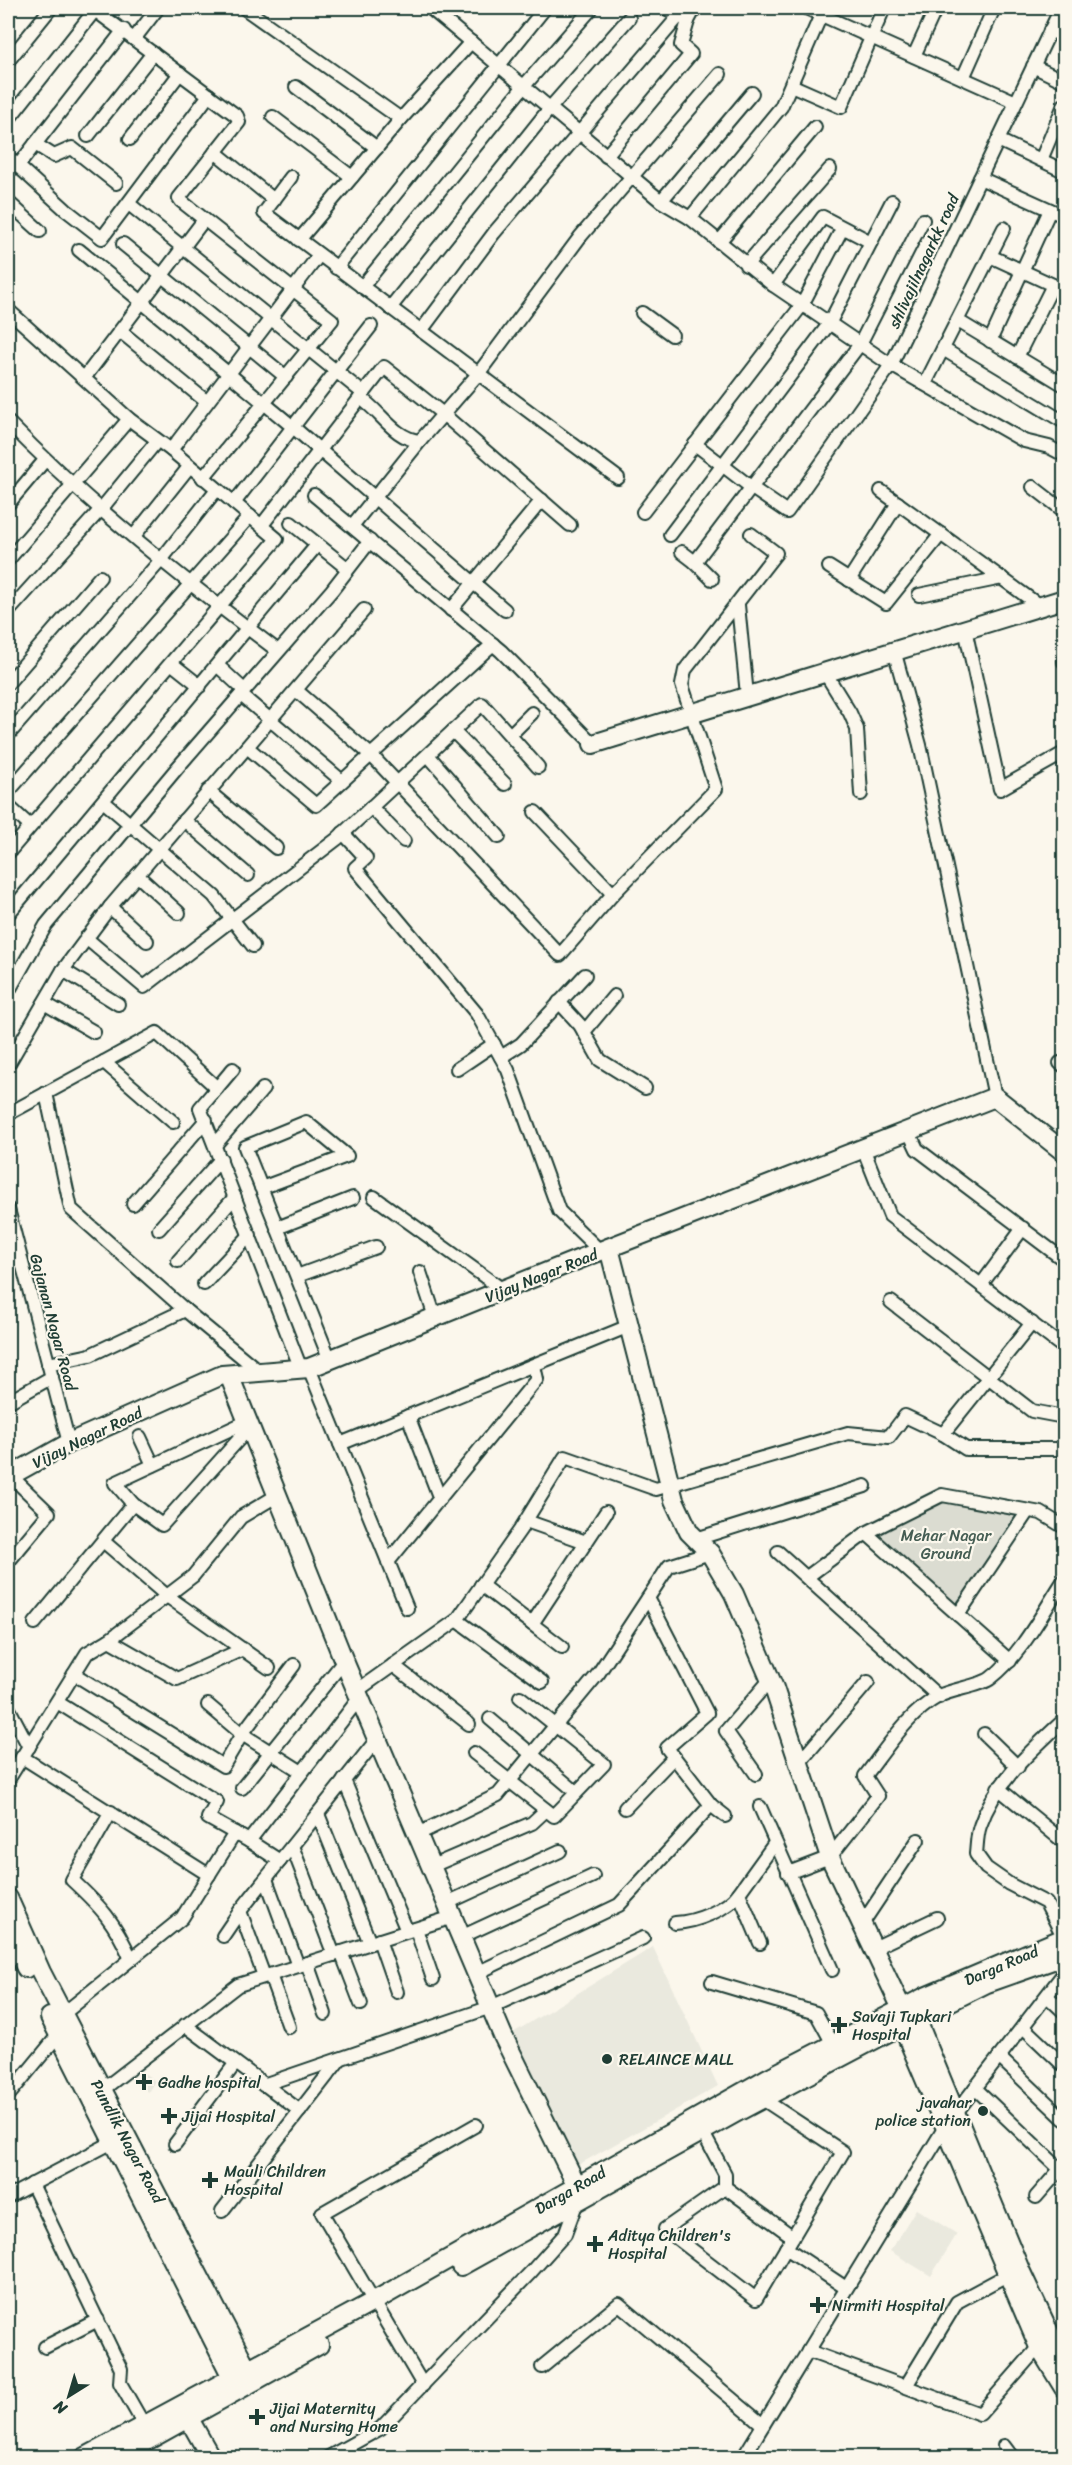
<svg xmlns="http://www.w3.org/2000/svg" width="1072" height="2465" font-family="Sriracha,sans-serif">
  <rect width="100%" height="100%" fill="#fbf7ec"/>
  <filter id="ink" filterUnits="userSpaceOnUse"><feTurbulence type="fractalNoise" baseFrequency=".0167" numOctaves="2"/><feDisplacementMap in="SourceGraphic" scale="12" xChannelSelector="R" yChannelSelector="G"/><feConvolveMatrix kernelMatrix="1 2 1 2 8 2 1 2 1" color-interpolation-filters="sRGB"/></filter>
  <g filter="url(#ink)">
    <g fill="#eae9de">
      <path d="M653,1947L718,2086L578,2165L513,2033Z"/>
      <path d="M141,2071L155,2081L148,2092L133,2083Z"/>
      <path d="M916,2209L957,2234L931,2276L890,2251Z"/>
    </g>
    <path fill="#dbdcd1" stroke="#7d8c82" stroke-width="1.5" d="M942,1495L1028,1511L952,1609L873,1539Z"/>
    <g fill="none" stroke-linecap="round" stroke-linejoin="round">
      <defs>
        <g id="street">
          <path d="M92,8L237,116L239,122L179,198L181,201L332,320L203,478"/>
          <path d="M244,8L401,119"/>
          <path d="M430,8L661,201L690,218L773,285L891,365L1024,441L1049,447L1064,455"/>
          <path d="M666,8L688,21L695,8"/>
          <path d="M806,8L1016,102"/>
          <path d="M1050,30L1064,37"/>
          <path d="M134,39L158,8"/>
          <path d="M914,56L936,8"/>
          <path d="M8,61L51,8"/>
          <path d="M1033,66L1064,81"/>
          <path d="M963,78L994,8"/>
          <path d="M791,85L841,107L884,8"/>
          <path d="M296,87L377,148"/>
          <path d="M273,117L352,177"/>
          <path d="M8,120L95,10"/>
          <path d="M88,136L153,53"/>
          <path d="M130,139L180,73"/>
          <path d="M998,140L1064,171"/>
          <path d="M35,144L54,156L72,148L116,183"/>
          <path d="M215,152L274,200"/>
          <path d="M606,156L691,54L681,45L688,21"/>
          <path d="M8,157L66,210L102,238L209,95"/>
          <path d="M1041,160L1064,105"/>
          <path d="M18,166L124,30"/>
          <path d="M291,177L264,213L618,478"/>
          <path d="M980,178L1064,216"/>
          <path d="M661,201L752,93"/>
          <path d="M8,202L40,231"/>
          <path d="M129,204L363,393"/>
          <path d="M690,218L781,107L824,8"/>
          <path d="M299,240L401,119L471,42"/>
          <path d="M719,242L815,127"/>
          <path d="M123,244L286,377"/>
          <path d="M79,250L293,427L505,610"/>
          <path d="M990,256L1053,285L1017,357"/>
          <path d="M746,265L830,169"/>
          <path d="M336,268L545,8"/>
          <path d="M773,285L823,217L871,242"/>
          <path d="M362,287L524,86L592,8"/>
          <path d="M390,308L550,108L629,18"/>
          <path d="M8,310L129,419L171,450L277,539L8,853"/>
          <path d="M642,313L672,335"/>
          <path d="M958,321L1064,385"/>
          <path d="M120,331L207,402"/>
          <path d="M421,331L494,233L679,16"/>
          <path d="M990,341L1050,210"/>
          <path d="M943,349L1064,422"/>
          <path d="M85,377L203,221"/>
          <path d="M925,384L1004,228"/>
          <path d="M360,398C380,410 394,439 420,441"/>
          <path d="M8,422C90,506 184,580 278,651"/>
          <path d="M695,444L752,488L787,512L891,365L1061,8"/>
          <path d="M171,450L319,255"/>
          <path d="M1033,487L1064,511"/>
          <path d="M881,491L1040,606"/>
          <path d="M314,495L501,651L593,744"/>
          <path d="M234,503L371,326"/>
          <path d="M8,504L45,460"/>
          <path d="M643,512L802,305L842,229"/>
          <path d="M291,523L348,569"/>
          <path d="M262,525L384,367L443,414L570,525"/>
          <path d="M352,526L420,441L478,374L580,237L720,74"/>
          <path d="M670,535L829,324L892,201"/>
          <path d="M134,536L189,467"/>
          <path d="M682,552L695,562L860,344L923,220"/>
          <path d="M8,560L129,419"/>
          <path d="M695,562L712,579"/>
          <path d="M829,567L886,603L941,534"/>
          <path d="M849,580L898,503"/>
          <path d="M919,595L1002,578"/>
          <path d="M738,605L747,695"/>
          <path d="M451,610L542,500"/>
          <path d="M8,612L102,508L157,441"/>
          <path d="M965,629L1000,789L1064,753"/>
          <path d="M894,650L920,745L995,1097"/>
          <path d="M1064,661V662"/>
          <path d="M171,663L200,686"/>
          <path d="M217,665L244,690"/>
          <path d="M824,671L850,713L857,729L861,794"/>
          <path d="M8,683L100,577"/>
          <path d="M296,690L371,755L560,955L613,894"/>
          <path d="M241,695L342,781"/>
          <path d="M453,731L505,784"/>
          <path d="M8,735L161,560L217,489"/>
          <path d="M510,735L532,713"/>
          <path d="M247,747L316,805L493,644"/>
          <path d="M428,755L499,837"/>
          <path d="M208,791L276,848"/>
          <path d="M8,792L250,516"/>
          <path d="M103,801L214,896L253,946"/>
          <path d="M8,806L30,826"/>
          <path d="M371,807L404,841"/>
          <path d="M535,812L613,894L716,789L682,685L685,670L776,553L751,534"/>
          <path d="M184,820L248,875"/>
          <path d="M343,833L366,858L355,868L477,1014L508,1070L559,1211L600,1251"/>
          <path d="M137,875L179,913"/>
          <path d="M110,907L147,941"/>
          <path d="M8,914L317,545"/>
          <path d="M86,938L144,987L337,839L482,704L538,767"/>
          <path d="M63,970L118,1004"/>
          <path d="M8,992L46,925L178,767L332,590L370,541"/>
          <path d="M559,1002L580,1025L600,1060L645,1088"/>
          <path d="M44,1003L94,1032"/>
          <path d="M584,1032L614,996"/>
          <path d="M501,1057L521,1044L585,975"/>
          <path d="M104,1062L173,1122"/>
          <path d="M9,1063L63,970L110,907L364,610"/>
          <path d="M1060,1063L1064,1066"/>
          <path d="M457,1069L494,1044"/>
          <path d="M217,1088L233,1069"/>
          <path d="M46,1093L71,1209L185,1310L260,1372"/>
          <path d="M8,1114L157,1033L217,1088L200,1108L301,1369"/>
          <path d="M908,1130L917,1149L1064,1260"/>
          <path d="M215,1145L263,1089"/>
          <path d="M863,1148L890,1216L1064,1348"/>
          <path d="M261,1188L347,1156L306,1122L245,1147L330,1360"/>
          <path d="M374,1197L503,1290"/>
          <path d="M133,1204L206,1120"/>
          <path d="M8,1209L69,1443"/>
          <path d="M277,1228L353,1198"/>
          <path d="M159,1229L221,1159"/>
          <path d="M178,1261L235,1197"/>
          <path d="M8,1264L21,1259"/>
          <path d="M420,1272L435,1317"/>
          <path d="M297,1276L376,1247"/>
          <path d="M204,1284L250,1235"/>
          <path d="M981,1285L1023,1228"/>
          <path d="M891,1302L1032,1411L1064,1417"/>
          <path d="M48,1364L90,1355L185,1310"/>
          <path d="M309,1368L407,1608"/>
          <path d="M8,1402L52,1377"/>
          <path d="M408,1416L440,1499"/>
          <path d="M248,1421L115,1483L133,1504L162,1525L250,1427"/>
          <path d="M943,1434L966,1449H1064"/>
          <path d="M140,1437L153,1465"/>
          <path d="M340,1444L629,1326"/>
          <path d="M526,1521L586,1542"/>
          <path d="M866,1533L1010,1661"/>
          <path d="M696,1539L865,1486"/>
          <path d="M103,1541L167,1596L269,1668"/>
          <path d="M778,1552L939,1697"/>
          <path d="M8,1562L49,1513L11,1476"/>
          <path d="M388,1562L537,1379L534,1366"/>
          <path d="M807,1577L866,1533L942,1495L1041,1513L1064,1527"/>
          <path d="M481,1585L562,1647"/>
          <path d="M648,1598L707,1713L667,1748L711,1805L725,1816"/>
          <path d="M958,1615L1028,1511"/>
          <path d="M457,1620L542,1682"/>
          <path d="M35,1623L133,1504"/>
          <path d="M532,1624L606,1512"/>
          <path d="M109,1640L177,1679L243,1649"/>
          <path d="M393,1665L469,1724"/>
          <path d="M74,1674L223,1766L242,1734L294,1665"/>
          <path d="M358,1690L457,1620L520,1530L565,1457L656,1489L848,1433L889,1437L905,1416L943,1434L1032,1323"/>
          <path d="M57,1702L217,1802L208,1818L249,1841L361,1696"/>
          <path d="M208,1705L242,1734L302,1772"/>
          <path d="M8,1707L29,1747"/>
          <path d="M490,1719L576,1792"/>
          <path d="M1064,1720C1032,1750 994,1783 980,1826C977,1834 977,1845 976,1854L986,1868L1009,1884L1046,1903L1064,1938"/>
          <path d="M984,1734L1018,1767"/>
          <path d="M474,1753L554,1816L604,1764L520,1697"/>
          <path d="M22,1757L209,1875"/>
          <path d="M799,1763L868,1682"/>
          <path d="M756,1774L726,1731L770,1680"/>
          <path d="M8,1780L87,1653L109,1640L193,1576L241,1517L278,1495"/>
          <path d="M344,1780L407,1931"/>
          <path d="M242,1788L344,1661"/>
          <path d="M998,1788L1064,1842"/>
          <path d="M760,1807L832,1970"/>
          <path d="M625,1808L674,1757"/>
          <path d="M111,1812L72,1880C101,1907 115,1922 131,1959"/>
          <path d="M318,1814L370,1943"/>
          <path d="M418,1834L498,1795L598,1674L669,1566L710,1553"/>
          <path d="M249,1841L280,1861"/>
          <path d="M292,1846L334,1955"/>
          <path d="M432,1866L532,1823L546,1810"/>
          <path d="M788,1873L830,1857L878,1796L865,1776C886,1749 908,1713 939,1696C953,1689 981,1686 991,1678C1021,1655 1043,1612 1064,1580"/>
          <path d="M266,1879L298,1966"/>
          <path d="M447,1903L560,1851"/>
          <path d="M240,1911L264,1976"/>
          <path d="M675,1923C696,1922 727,1910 739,1893"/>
          <path d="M862,1924L918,1840"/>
          <path d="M416,1929L433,1979"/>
          <path d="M223,1936L240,1911L378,1738"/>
          <path d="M461,1937L593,1876"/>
          <path d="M379,1940L397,1992"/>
          <path d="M760,1943L739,1893L775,1843"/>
          <path d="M874,1948L937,1918"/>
          <path d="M341,1952L361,2004"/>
          <path d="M307,1963L325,2014"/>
          <path d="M477,1973L619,1905L711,1805"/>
          <path d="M270,1975L289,2027"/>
          <path d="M712,1982L816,2013L833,2044"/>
          <path d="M1047,1996L1064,2012"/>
          <path d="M63,2014L182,1918L235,1833"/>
          <path d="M185,2025L300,2111"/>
          <path d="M1023,2027L1064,2066"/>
          <path d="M999,2057L1064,2119"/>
          <path d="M263,2085L491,2007L643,1938"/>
          <path d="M975,2088L1064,2173"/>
          <path d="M97,2094L238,1985L453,1917"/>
          <path d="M8,2096L59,2034L64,2033"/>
          <path d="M758,2096L843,2152L756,2299L665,2229L725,2187L793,2237"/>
          <path d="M702,2131L725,2174V2187"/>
          <path d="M175,2144L235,2064"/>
          <path d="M32,2184L121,2369L120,2383L144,2425"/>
          <path d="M8,2197L113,2142"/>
          <path d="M1036,2197L1064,2165"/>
          <path d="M222,2211L340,2059"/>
          <path d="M786,2248L846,2288"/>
          <path d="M45,2347L98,2320"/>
          <path d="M808,2351L980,2414L1043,2342"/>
          <path d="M542,2367L619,2304L763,2425"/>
          <path d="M423,2385L322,2213L476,2125"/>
          <path d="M906,2386L957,2302L1007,2275"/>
          <path d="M1004,2446L1013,2458"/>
          <path d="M327,2458L381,2428L531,2272L565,2234L578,2199"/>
          <path d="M743,2458L945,2127L1064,1973"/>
        </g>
        <g id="secondary">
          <path d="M593,744L1064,599"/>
          <path d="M609,1248L674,1500L689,1532L710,1553L734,1594L774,1688L830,1857L902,2009V2025L1039,2347L1064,2388"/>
          <path d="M229,1375L344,1661L503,2036L577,2186"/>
          <path d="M8,1477L69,1443L222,1375L309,1368L567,1264L995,1097L1064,1152"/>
          <path d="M8,1898L41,1972L253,2380"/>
          <path d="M8,1930L26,1968"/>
          <path d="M906,2011L916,2018L1020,2270L1050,2334L1064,2356"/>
          <path d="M50,2017L238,2389"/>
          <path d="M461,2266L739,2111L881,2036L987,1983L1064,1956"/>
          <path d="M184,2410L211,2458"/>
          <path d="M84,2458L369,2304L766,2079L925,1997L1064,1938"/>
          <path d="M116,2458L319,2345"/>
        </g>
      </defs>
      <use href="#street" stroke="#1f3d34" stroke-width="16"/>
      <use href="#secondary" stroke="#1f3d34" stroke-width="22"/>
      <use href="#street" stroke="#fbf7ec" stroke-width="12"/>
      <use href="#secondary" stroke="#fbf7ec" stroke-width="18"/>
    </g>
  </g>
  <g fill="#1f3d34" stroke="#fbf7ec" stroke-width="2">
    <path d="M836 2016h6v6h6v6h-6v6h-6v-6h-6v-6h6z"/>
    <circle cx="607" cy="2059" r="6"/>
    <path d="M141 2073h6v6h6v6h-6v6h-6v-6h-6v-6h6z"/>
    <circle cx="983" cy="2111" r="6"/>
    <path d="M166 2107h6v6h6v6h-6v6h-6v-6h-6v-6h6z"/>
    <path d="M207 2171h6v6h6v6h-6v6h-6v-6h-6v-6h6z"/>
    <path d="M592 2235h6v6h6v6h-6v6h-6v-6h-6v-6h6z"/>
    <path d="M815 2296h6v6h6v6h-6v6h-6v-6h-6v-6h6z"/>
    <path d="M254 2408h6v6h6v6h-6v6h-6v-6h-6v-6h6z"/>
  </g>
  <g text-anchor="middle" stroke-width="4.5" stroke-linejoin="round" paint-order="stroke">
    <g font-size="16" fill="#1f3d34" stroke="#fbf7ec">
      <text transform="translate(923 261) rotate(-65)" y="6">shlivajilnagarkk road</text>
      <text transform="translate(541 1275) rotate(-22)" y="6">Vijay Nagar Road</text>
      <text transform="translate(54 1322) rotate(75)" y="6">Gajanan Nagar Road</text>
      <text transform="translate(87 1437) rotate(-26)" y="6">Vijay Nagar Road</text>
      <text transform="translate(1001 1965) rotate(-23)" y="6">Darga Road</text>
      <text transform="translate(128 2141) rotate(62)" y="6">Pundlik Nagar Road</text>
      <text transform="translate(570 2190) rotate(-30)" y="6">Darga Road</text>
    </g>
    <g font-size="16" fill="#455d53" stroke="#fbf7ec">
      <text x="946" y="1541">Mehar Nagar<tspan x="946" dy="18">Ground</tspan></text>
    </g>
    <g font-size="16" fill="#1f3d34" stroke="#fbf7ec" text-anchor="start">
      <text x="852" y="2022">Savaji Tupkari<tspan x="852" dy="18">Hospital</tspan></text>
      <text x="619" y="2065">RELAINCE MALL</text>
      <text x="158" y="2088">Gadhe hospital</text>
      <text x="971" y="2108" text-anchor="end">javahar<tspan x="971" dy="18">police station</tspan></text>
      <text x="182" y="2122">Jijai Hospital</text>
      <text x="224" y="2177">Mauli Children<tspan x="224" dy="18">Hospital</tspan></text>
      <text x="608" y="2241">Aditya Children's<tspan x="608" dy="18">Hospital</tspan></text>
      <text x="832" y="2311">Nirmiti Hospital</text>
      <text x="270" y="2414">Jijai Maternity<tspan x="270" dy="18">and Nursing Home</tspan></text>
    </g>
  </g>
  <rect width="1072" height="2465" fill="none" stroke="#fbf7ec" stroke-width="30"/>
  <rect x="15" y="15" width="1042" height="2435" fill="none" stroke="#1f3d34" stroke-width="2" filter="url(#ink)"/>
  <g transform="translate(69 2396) rotate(217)" stroke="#fbf7ec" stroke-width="4.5" paint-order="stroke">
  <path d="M0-4.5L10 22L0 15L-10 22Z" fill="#1f3d34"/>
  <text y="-9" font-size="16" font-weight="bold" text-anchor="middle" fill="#1f3d34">N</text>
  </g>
</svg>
